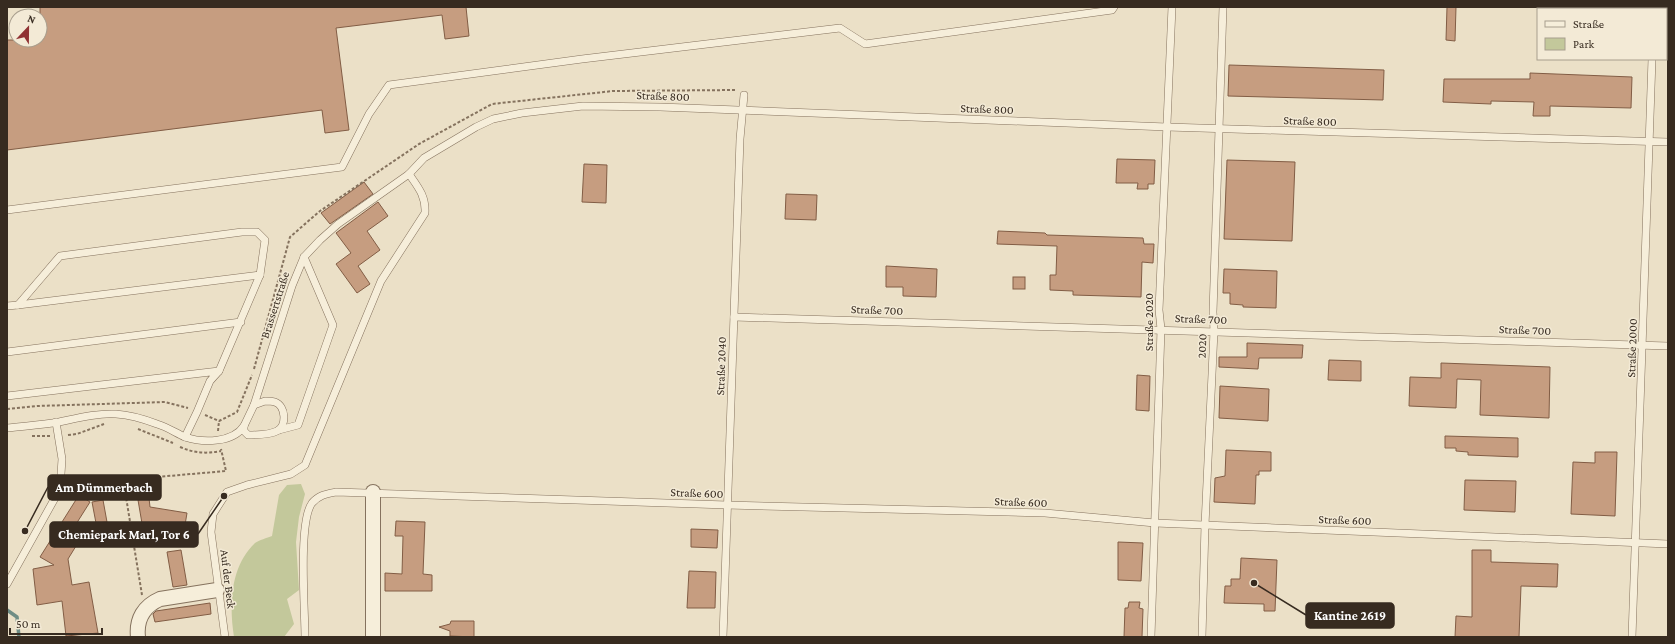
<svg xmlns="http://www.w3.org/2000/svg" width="1675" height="644" font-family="'Crimson Pro',serif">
  <rect width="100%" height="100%" fill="#ebe0c7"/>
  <path fill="#c3c89b" d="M301,484L305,494L299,517L296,542L299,590L287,599L294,624L284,637H234C229,605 230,567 255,543C259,540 267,538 272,536L279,495L287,485Z"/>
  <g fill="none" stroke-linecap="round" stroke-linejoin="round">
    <path stroke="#6f8d85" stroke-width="3.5" d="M7,610L17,617L19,637"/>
  </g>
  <g fill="#c69d80" stroke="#825d45">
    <path d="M40,7H466L469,36L445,39L442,15L336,28L349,130L325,133L322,110L7,150V40H40Z"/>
    <path d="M1447,7H1456L1455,41L1446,40Z"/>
    <path d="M1229,65L1384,70L1383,100L1228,96Z"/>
    <path d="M1530,73L1632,77L1631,108L1550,106V116H1533L1534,102L1491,101V104L1443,102L1444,79H1530Z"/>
    <path d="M1117,159L1155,160L1154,184H1148V189H1137L1138,183H1116Z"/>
    <path d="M1227,160L1295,162L1292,241L1224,239Z"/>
    <path d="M584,164L607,165L606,203L582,202Z"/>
    <path d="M364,182L373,194L330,224L321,213Z"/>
    <path d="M786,194L817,195L816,220L785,219Z"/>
    <path d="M378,202L388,216L367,231L380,250L358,266L370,284L357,293L336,264L351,253L336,233Z"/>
    <path d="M998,231L1045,233L1047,235L1143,238L1144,244H1154L1153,263L1142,262L1141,297L1073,295V291L1050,290V275H1056L1057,246L997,244Z"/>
    <path d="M886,266L937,269L936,297L903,296V287H886Z"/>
    <path d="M1224,269L1277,271L1276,308L1243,307V305L1230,304V293H1223Z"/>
    <rect x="1013" y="277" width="12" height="12"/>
    <path d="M1247,343L1303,345L1302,358H1259L1258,369L1219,367V357H1247Z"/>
    <path d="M1329,360L1361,361V381L1328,380Z"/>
    <path d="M1441,363L1550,367L1549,418L1480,415L1481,380L1457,379L1456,408L1409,406L1410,377L1441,378Z"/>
    <path d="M1137,375L1150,376L1149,411L1136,410Z"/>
    <path d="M1220,386L1269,389L1268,421L1219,418Z"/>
    <path d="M1445,436L1518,438V457L1468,455V452L1456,451V448H1445Z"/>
    <path d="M1226,450L1271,452V471H1259V475H1256L1255,504L1214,502L1215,478L1225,476Z"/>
    <path d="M1595,452H1617L1615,516L1571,514L1573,462L1595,463Z"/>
    <path d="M1465,480L1516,481L1515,512L1464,510Z"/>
    <path d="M79,495L90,502L66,540L76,546L68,559L72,585L89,582L98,633L66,636L62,601L37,605L33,569L54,565L40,557Z"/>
    <path d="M149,498L150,507L187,513L184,531L154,527L155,533L144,535L138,500Z"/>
    <path d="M103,500L107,522L96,523L92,502Z"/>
    <path d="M396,521L425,522L423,574L432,575V591H385V573L402,574L403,536H395Z"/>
    <path d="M691,529L718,530L717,548L691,547Z"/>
    <path d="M1118,542L1143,543L1141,581L1118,580Z"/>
    <path d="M181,550L187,585L173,587L167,552Z"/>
    <path d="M1472,550H1491V562L1558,564L1557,587L1521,586L1519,637H1455L1456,616L1472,617Z"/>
    <path d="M1241,558L1277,560L1275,611H1264V604L1224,603L1225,586H1231V579H1240Z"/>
    <path d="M689,571L716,572L715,608H687Z"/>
    <path d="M1129,602H1140L1139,608L1143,609L1142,637H1124L1125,608H1128Z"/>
    <path d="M210,603L211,614L155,622L153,614L156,611Z"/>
    <path d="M451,621H474V637L450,636V631L439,627L450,624Z"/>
  </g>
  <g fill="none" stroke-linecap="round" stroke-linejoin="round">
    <defs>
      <g id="lane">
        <path d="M1654,9V7"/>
        <path d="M7,210L342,167L369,114L389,85L582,59L840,28L865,44L1112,10L1114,7"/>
        <path d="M18,305L260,275"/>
        <path d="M7,306L18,305L60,256L242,232H257L265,240L260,275L219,371"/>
        <path d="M734,317L1668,346"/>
        <path d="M7,352L241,322"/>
        <path d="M7,396L219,371L210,381L197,412L185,437"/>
        <path d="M265,401C268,401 272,401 275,402C286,406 287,426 277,431C269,435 257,435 248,435L244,431V426L254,405Z"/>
        <path d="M254,405L292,286L304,257L320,240L338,224L409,174L424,158L476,127L493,119L522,113L583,106L660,107L1167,127L1668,142"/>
        <path d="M7,428C24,426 42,425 59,422C78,418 97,413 116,414C130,415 144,419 157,424C167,427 176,433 185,437C203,443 233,443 244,426"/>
        <path d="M279,430L298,425L333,325L304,257"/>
        <path d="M7,584L60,489L62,459L56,422"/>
        <path d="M225,637L211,532L213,514L227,492L247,485L291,474L305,465L381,281L425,213C426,196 418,187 409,174"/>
        <path d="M305,637C305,610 298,522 312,503C319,495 326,494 336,492L727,505L1045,513L1155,523L1668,544"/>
        <path d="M723,637L740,139L744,95"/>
        <path d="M1151,637L1161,329L1159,310L1172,7"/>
        <path d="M1202,637L1205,525L1214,331L1213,312L1223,7"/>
        <path d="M1632,637L1652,59"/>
      </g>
      <g id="street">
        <path d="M138,637C136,619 144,606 160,599L217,590"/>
        <path d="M373,637V492"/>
      </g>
    </defs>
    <use href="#lane" stroke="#85725e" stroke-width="8"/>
    <use href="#street" stroke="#85725e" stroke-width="16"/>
    <g stroke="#85725e" stroke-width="2" stroke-dasharray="3 2" stroke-linecap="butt">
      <path d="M254,369L290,237L320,211L419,144L492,104L613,91L736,90"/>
      <path d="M7,409L37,406L165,402L188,408"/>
      <path d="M205,415L219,421L237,412L252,375"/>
      <path d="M138,429L173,443"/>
      <path d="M218,431L219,421"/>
      <path d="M68,435L77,434L104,424"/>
      <path d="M32,436H50"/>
      <path d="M180,447C194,453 206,454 221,451"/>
      <path d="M142,595L126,497L129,488L145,478L226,471L221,449"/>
    </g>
    <use href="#lane" stroke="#f6eeda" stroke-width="7"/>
    <use href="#street" stroke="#f6eeda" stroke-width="14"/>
  </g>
  <g text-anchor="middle" stroke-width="3" stroke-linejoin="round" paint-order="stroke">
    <g font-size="12" fill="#372b20" stroke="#f3ead6">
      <text transform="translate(663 96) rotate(2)" y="4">Straße 800</text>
      <text transform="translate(987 109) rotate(2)" y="4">Straße 800</text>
      <text transform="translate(1310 121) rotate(2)" y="4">Straße 800</text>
      <text transform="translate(275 305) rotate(-72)" y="4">Brassertstraße</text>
      <text transform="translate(877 310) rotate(2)" y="4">Straße 700</text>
      <text transform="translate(1201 319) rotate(2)" y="4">Straße 700</text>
      <text transform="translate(1149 322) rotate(-90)" y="4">Straße 2020</text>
      <text transform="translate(1525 330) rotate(2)" y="4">Straße 700</text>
      <text transform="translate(1202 346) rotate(-88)" y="4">2020</text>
      <text transform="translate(1632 348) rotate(-88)" y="4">Straße 2000</text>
      <text transform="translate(721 366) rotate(-88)" y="4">Straße 2040</text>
      <text transform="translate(697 493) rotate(2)" y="4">Straße 600</text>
      <text transform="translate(1021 502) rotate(2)" y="4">Straße 600</text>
      <text transform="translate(1345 520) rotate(2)" y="4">Straße 600</text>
      <text transform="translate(228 579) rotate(83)" y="4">Auf der Beck</text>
    </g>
  </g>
  <path fill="none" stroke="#372b20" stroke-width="1.5" d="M25 531L48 487M224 496L198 534M1254 583L1306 615"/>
  <g fill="#372b20" stroke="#f3ead6" stroke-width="1.5">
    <circle cx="25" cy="531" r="4"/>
    <circle cx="224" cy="496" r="4"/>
    <circle cx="1254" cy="583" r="4"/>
  </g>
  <g fill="#372b20" stroke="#372b20" stroke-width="1.5">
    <rect x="48" y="475" width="113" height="25" rx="4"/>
    <rect x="50" y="522" width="148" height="25" rx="4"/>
    <rect x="1306" y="603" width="88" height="25" rx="4"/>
  </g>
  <g font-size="13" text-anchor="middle" font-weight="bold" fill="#fff">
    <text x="104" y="492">Am Dümmerbach</text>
    <text x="124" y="539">Chemiepark Marl, Tor 6</text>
    <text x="1350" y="620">Kantine 2619</text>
  </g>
  <rect width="1675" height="644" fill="none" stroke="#372b20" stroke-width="16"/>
  <rect x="1537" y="8" width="130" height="52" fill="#f3ead6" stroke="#a89e8d"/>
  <rect x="1545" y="21" width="20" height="6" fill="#f6eeda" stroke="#a89e8d"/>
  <text x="1573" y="28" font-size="12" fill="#372b20">Straße</text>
  <rect x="1545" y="38" width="20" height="12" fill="#c3c89b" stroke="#a89e8d"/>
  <text x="1573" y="48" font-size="12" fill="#372b20">Park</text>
  <g transform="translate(28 28) rotate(22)"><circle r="19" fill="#f3ead6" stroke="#a89e8d"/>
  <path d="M0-3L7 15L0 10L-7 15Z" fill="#903233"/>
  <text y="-6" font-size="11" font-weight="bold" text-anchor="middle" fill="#372b20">N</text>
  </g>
  <path d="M10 628v6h92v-6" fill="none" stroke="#372b20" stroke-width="2"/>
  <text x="16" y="628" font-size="12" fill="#372b20" stroke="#f3ead6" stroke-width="3" paint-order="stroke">50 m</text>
</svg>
